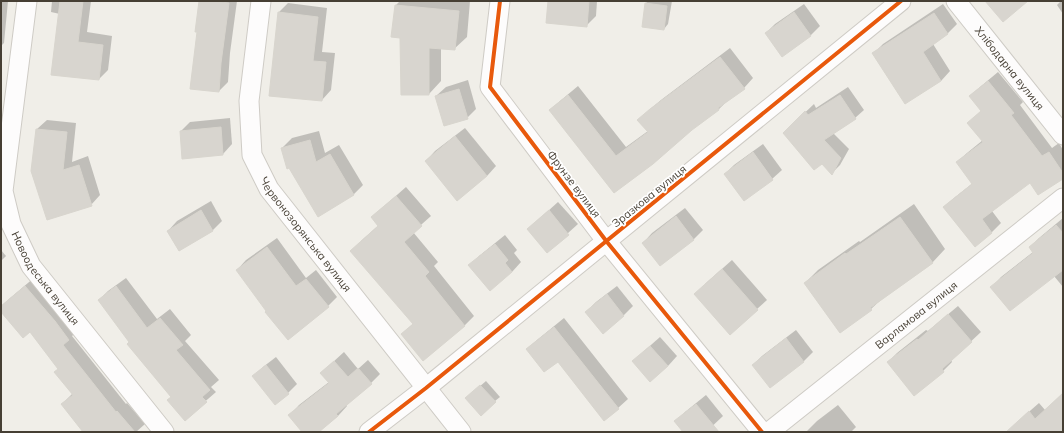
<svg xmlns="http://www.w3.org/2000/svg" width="1064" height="433" font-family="Mulish,sans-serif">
  <rect width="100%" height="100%" fill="#f0eee8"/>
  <g fill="#0003">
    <path d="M1,1H8L4,43L1,46Z"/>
    <path d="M52,1H91L87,32L112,36L108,70L99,79L60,14L51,12Z"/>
    <path d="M200,1H237L230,53L228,82L219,91Z"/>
    <path d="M400,1H470L467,37L454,49L441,48V81L429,94L401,37L393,36L396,5Z"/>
    <path d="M549,1H597L596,16L586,26Z"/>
    <path d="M648,1H672L668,24L664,29L643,26L646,3Z"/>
    <path d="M1061,1H1063V14L1057,5Z"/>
    <path d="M288,3L327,8L322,52L335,53L331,90L322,100L279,12Z"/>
    <path d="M804,4L820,26L810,36L766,33L775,24Z"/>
    <path d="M943,4L957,24L948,33L933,44L950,71L941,81L874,53L883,44Z"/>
    <path d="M730,48L753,78L744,88L728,100L719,109L691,129L614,192L550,110L560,101L578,86L626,147L648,131V111L661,100Z"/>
    <path d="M998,72L1023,102L1020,105L1052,148L1059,143L1063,150V178L1031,181L992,211L1001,223L992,232L975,246L944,207L954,198L973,183L957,162L967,153L983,140L969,123L982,110L970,96L980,87Z"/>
    <path d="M468,80L476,109L467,118L436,96L446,87Z"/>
    <path d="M848,87L864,110L855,118L833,133L849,149L840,165L832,173L792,125L814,104L816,108Z"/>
    <path d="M230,118L232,144L223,154L181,131L190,122Z"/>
    <path d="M47,120L76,123L72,162L88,156L100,195L91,205L48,219L37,129Z"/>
    <path d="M465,128L496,166L487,176L426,161L435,151Z"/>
    <path d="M319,131L325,153L339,145L363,185L353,195L282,148L292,138Z"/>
    <path d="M763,144L782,170L772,179L744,200L725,174L734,165Z"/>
    <path d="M406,187L431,216L413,232L438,262L434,266L474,316L464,326L402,334L414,323L361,241L379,225L372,217Z"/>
    <path d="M211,201L222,221L213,230L179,250L168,231L177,221Z"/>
    <path d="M558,202L578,224L547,252L528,229Z"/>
    <path d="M914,204L945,249L932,263L885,296L871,309L840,332L805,283L818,270L859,241L860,242Z"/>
    <path d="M685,208L703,230L694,239L660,265L643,243L652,233Z"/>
    <path d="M1063,218V287L1054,276L992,287L1001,277L1033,252L1030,247L1039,238Z"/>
    <path d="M505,235L517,250L514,253L521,262L512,272L470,266L479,256Z"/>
    <path d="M277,238L306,278L316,270L337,297L328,306L267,311L237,270L246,260Z"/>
    <path d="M1,250L6,256L1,261Z"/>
    <path d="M732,260L767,300L757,309L705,284Z"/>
    <path d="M35,277L78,330L72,336L126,404L127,403L145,424L136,432H84L62,404L73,393L59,369L30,331L1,310V307L9,299Z"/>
    <path d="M126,278L157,319L170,309L191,335L185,341L219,380L211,387L216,392L185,419L172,397L99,300L108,291Z"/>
    <path d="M617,286L633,306L624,315L603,332L586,312L596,302Z"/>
    <path d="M958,306L981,332L951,360L952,362L943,371L888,362L897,353L926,330L928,331Z"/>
    <path d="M564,318L628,399L618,408L558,360L527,349L537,340Z"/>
    <path d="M796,330L813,352L804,361L770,387L753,365L762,356Z"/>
    <path d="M660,337L677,356L668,366L643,352Z"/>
    <path d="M344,352L358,369L368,360L380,374L371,383L346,404L347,406L338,416L317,432H303L290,415L299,405L329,382L321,373Z"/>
    <path d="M276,357L297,384L288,393L254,376L263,367Z"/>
    <path d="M486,381L500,397L495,401L471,394Z"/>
    <path d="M1063,394V432H1020L1023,417L1039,403L1045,410Z"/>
    <path d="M706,395L723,416L706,432H684L676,422L685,412Z"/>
    <path d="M838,405L856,427L851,432H808L807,431L817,421Z"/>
  </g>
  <g fill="#d8d5cf" stroke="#d8d5ce">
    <path d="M60,1H83L78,42L103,45L99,80L51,75Z"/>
    <path d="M199,1H213L229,3L221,63L219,92L190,89L197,32H195Z"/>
    <path d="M548,1H589L587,27L546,23Z"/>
    <path d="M985,1H1028L1003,22Z"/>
    <path d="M645,3L667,6L664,30L642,27Z"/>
    <path d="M395,5L459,11L455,50L429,48V95H401L400,38L391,37Z"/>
    <path d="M278,12L318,17L313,61L326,62L322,101L269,96Z"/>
    <path d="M794,12L811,36L782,57L765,33Z"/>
    <path d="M934,13L948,34L923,52L941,81L905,104L872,53Z"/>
    <path d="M720,57L745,89L718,108L719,110L692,130L653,164L614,193L549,110L568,95L616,156L648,132L637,120L650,109Z"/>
    <path d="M988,81L1014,113L1011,115L1042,156L1049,152L1063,173V179L1038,195L1030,183L982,219L992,233L975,247L943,207L972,184L956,162L983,142L967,123L981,111L969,96Z"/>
    <path d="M459,89L468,119L444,126L435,96Z"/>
    <path d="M840,95L856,119L824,140L841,158L832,175L822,164L814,170L783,133L805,111L808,115Z"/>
    <path d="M221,127L223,155L182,159L180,131Z"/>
    <path d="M36,129L67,132L63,170L79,165L92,206L47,220L31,171Z"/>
    <path d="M455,136L487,176L457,201L425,161Z"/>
    <path d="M310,140L316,162L330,154L354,195L318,217L289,168L287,169L281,148Z"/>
    <path d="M753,152L773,180L744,201L724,174Z"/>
    <path d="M396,196L422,226L404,242L429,272L425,276L465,326L423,361L401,334L413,324L350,251L378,226L371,217Z"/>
    <path d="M201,210L213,231L179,251L167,231Z"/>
    <path d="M549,210L569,235L547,253L527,229Z"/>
    <path d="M676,216L694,240L660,266L642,243Z"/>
    <path d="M900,217L933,263L870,308L872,310L840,333L804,283L845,253L846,254Z"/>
    <path d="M1056,225L1063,233V270L1010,311L990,287L1033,253L1029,247Z"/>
    <path d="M495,244L508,260L505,263L512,272L490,291L468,265Z"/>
    <path d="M267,247L296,286L306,279L329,307L288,340L265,312L266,311L236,270Z"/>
    <path d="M722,269L758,310L730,335L694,294Z"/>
    <path d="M25,286L55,321L69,340L63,345L116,412L117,411L135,432H83L61,404L73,395L54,372L58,369L30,332L23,338L1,312V306Z"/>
    <path d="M116,286L147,328L160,318L183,345L176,350L210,390L202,397L207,402L185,421L167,400L171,397L127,344L129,342L98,300Z"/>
    <path d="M607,294L624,316L603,334L585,312Z"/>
    <path d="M948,314L972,342L942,369L944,372L914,396L887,362L917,339L918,340Z"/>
    <path d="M554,327L619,409L604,421L558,362L544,372L526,349Z"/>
    <path d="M786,338L804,362L770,388L752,365Z"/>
    <path d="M650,346L668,366L650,382L632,361Z"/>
    <path d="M334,361L348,377L358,368L372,384L336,414L338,416L319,432H302L288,415L329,383L320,373Z"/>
    <path d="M266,365L289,394L275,405L252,376Z"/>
    <path d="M480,385L496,402L481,416L465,398Z"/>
    <path d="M1063,393V432H1006L1029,411L1035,419Z"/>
    <path d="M696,404L719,432H683L674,421Z"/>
  </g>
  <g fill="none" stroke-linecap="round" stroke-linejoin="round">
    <defs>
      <g id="street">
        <path id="s1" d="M27,1L3,191L11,224L31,266L164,432"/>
        <path id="s2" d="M261,1L249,101L252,155L269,189L461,432"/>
        <path d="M500,1L490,87L607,242L762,432"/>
        <path id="s3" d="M956,1L1063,135"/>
        <path d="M369,432L426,388L901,1"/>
        <path id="s4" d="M769,432L1063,198"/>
      </g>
    </defs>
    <use href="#street" stroke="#cecbc5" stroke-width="21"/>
    <use href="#street" stroke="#fdfcfc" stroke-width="19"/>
    <defs>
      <g id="cycleway">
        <path d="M500,1L490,87L607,242L762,432"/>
        <path d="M369,432L426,388L901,1"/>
      </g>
    </defs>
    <use href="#cycleway" stroke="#fff" stroke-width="6"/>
    <use href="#cycleway" stroke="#e8590c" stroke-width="4"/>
  </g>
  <g text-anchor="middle" stroke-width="3.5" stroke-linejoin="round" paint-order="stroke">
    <g font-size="11" fill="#463f34" stroke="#fff">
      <text dy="4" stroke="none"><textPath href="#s3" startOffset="86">Хлібодарна вулиця</textPath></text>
      <text transform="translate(574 184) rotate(53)" y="4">Фрунзе вулиця</text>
      <text transform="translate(649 196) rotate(-39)" y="4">Зразкова вулиця</text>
      <text dy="4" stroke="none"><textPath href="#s2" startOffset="251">Червонозорянська вулиця</textPath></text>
      <text dy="4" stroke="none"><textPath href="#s1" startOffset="290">Новоодеська вулиця</textPath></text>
      <text dy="4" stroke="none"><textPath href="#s4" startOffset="188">Варламова вулиця</textPath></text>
    </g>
  </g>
  <rect width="1064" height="433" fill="none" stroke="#463f34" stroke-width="4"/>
</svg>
